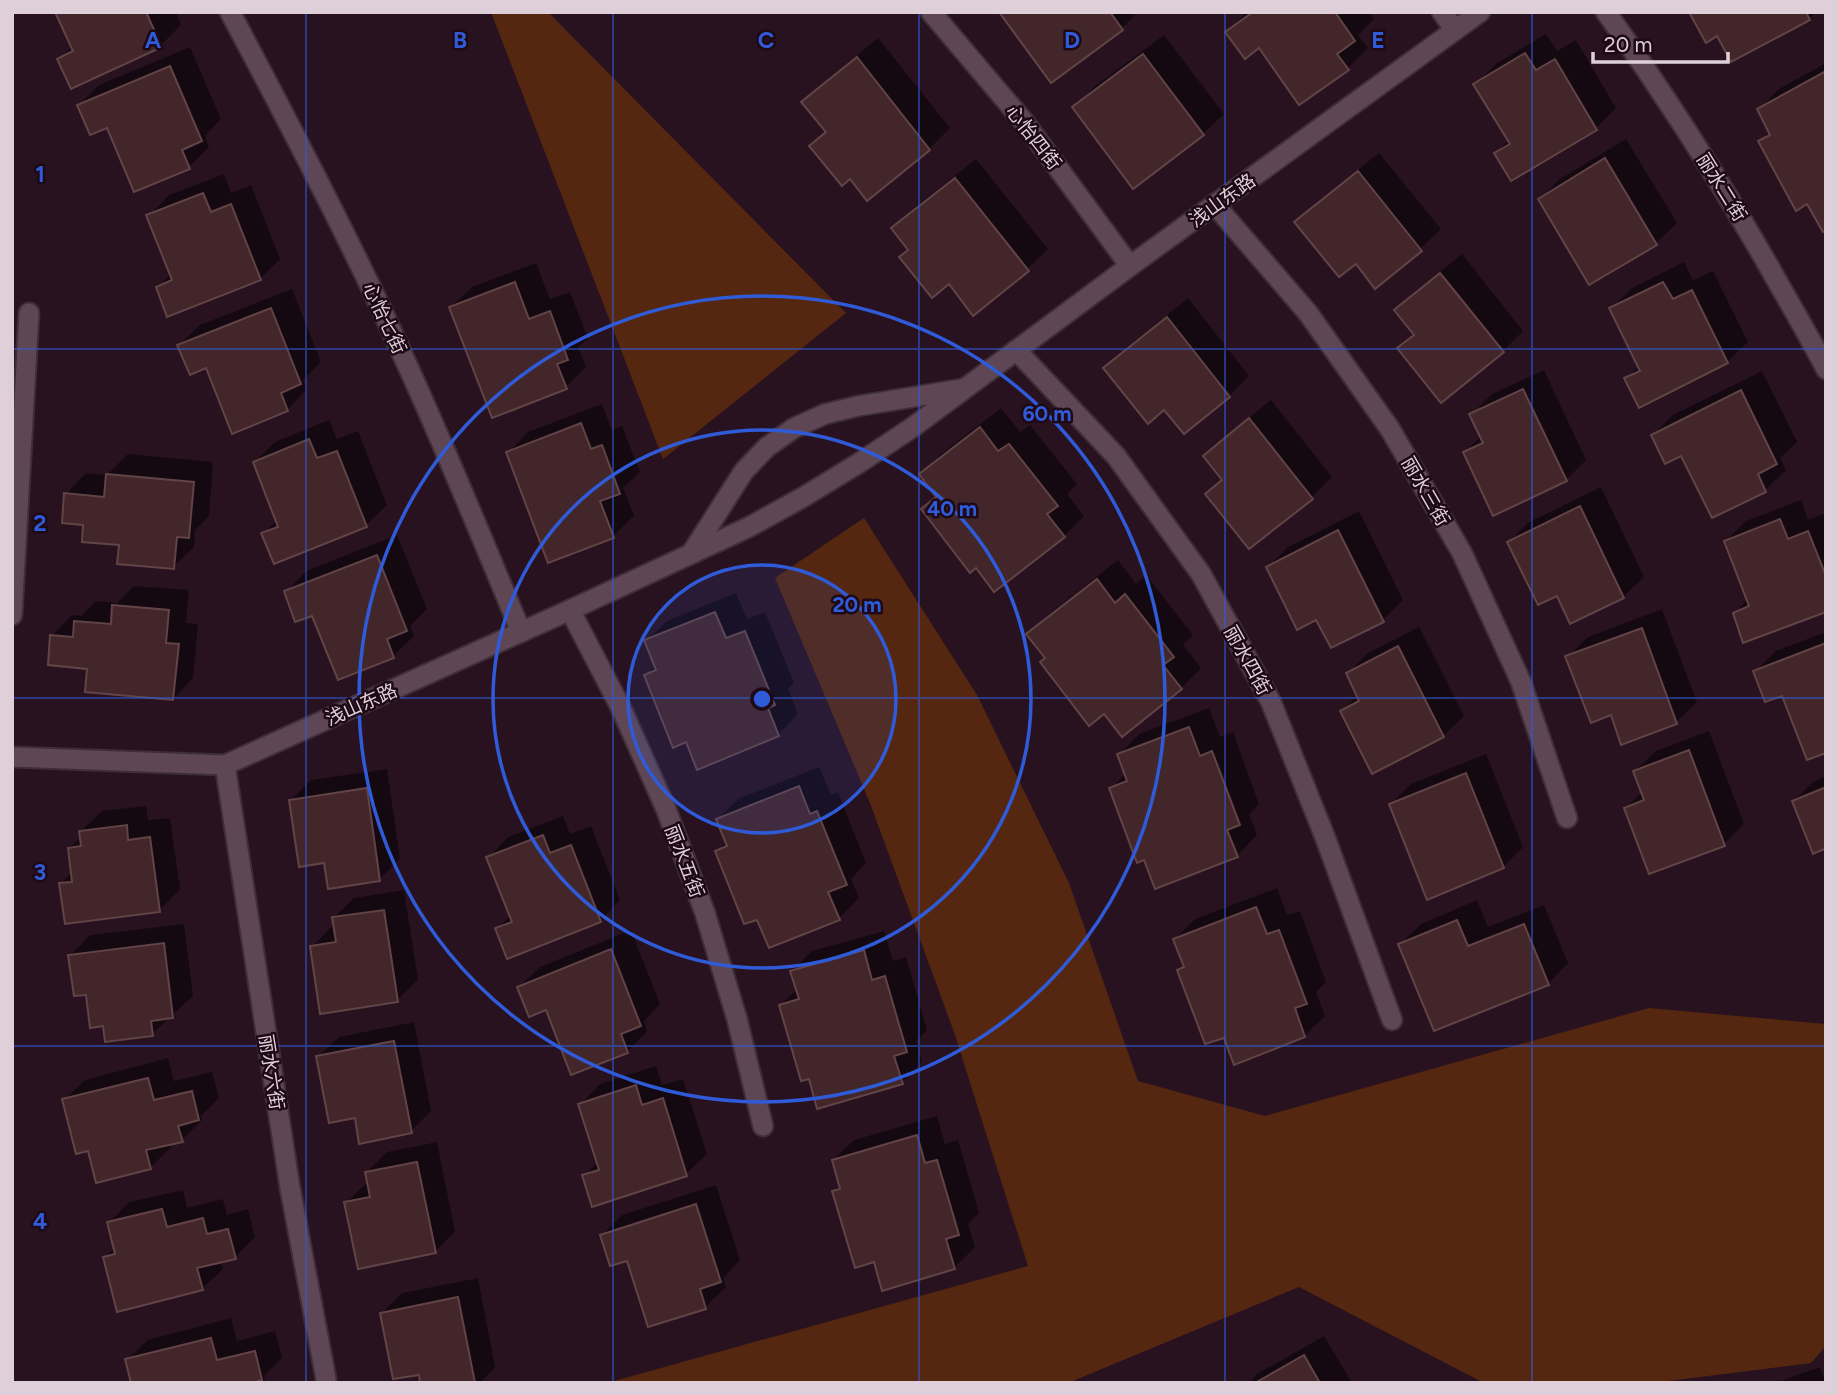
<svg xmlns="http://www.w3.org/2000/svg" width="1838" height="1395" font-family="Figtree,'Noto Sans SC',sans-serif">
  <rect width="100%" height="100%" fill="#281220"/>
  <g fill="#552710">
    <path d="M491,12H548L846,313L663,459Z"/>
    <path d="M864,518L977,695L1069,883L1138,1081L1265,1116L1649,1008L1826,1024V1346L1811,1363L1652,1383H1484L1299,1287L1068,1383H607L1028,1266L954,1032L870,803L775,578Z"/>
  </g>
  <g fill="#0007">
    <path d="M57,12H176L181,25L161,45L59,59L73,46Z"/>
    <path d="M1001,12H1138L1122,28L1052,81Z"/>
    <path d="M1247,12H1369L1374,19L1358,35L1368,48L1348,68L1260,46L1227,32Z"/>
    <path d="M1691,12H1815L1809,19Z"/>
    <path d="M1546,34L1557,51L1576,40L1616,108L1596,128L1512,179L1496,153L1509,140L1475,85L1496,64Z"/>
    <path d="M1164,35L1224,114L1203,134L1074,108L1094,87Z"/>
    <path d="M878,38L950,128L929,149L867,198L850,177L812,146L827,131L804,102L824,82Z"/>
    <path d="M190,47L221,119L205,136L209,147L189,167L108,126L79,105L99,85Z"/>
    <path d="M1826,63V228L1808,202L1760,141L1770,131L1759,109L1779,89Z"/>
    <path d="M1626,139L1677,223L1656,243L1590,283L1540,199L1560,179Z"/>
    <path d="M1379,153L1441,229L1420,249L1297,222L1317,202Z"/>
    <path d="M976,159L1048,249L1027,269L949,282L910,249L894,228L914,208Z"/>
    <path d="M224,174L231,193L251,185L280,259L260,279L158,287L171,274L149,216L169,195Z"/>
    <path d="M1462,254L1523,331L1503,351L1399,348L1414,333L1396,310L1417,290Z"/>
    <path d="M1684,262L1693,280L1713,271L1748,342L1727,362L1626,379L1640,365L1611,309L1632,288Z"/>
    <path d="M536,263L550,299L570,292L588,338L578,347L586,367L566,387L451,307L472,287Z"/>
    <path d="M292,289L321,362L303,380L307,389L287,410L179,345L200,325Z"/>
    <path d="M1188,298L1249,376L1229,396L1164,407L1106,368L1126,348Z"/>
    <path d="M1544,370L1586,460L1566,480L1465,452L1481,436L1471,415L1492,394Z"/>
    <path d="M1762,371L1797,442L1780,458L1786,470L1765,490L1713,516L1682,454L1653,435L1673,415Z"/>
    <path d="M1271,400L1332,477L1312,497L1208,494L1223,479L1206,456L1226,436Z"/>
    <path d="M602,404L612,430L622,426L640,472L623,488L634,516L613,536L508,453L528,432Z"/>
    <path d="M1001,408L1020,432L1030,425L1077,484L1067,494L1084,516L1064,536L976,565L923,509L937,495L921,474L941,454Z"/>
    <path d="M329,420L337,439L358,431L387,505L366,525L263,534L277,520L255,462L275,442Z"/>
    <path d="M128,454L213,462L209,516L195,530L194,547L173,567L121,544L85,524L66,494L86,473L107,475Z"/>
    <path d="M1601,487L1644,577L1623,597L1558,594L1509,542L1529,522Z"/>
    <path d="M1801,500L1808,520L1826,513V610L1735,613L1748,599L1726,541L1746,521Z"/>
    <path d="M1359,511L1403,600L1383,620L1317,618L1268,567L1288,547Z"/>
    <path d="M397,535L427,609L410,626L414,636L393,656L339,678L313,613L286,592L306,571Z"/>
    <path d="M1118,560L1136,584L1146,575L1193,635L1183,645L1201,668L1181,688L1047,658L1029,634L1049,614Z"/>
    <path d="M134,586L189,590L186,623L198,624L193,678L173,699L52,636L72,615L81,616L96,601L117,603Z"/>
    <path d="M736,593L747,619L765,612L794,683L788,689L798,714L778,735L687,740L646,675L656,665L646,641L667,621Z"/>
    <path d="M1662,609L1697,702L1676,722L1567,657L1588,637Z"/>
    <path d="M1419,627L1464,716L1443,736L1342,711L1358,695L1348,673L1368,653Z"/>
    <path d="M1826,632V751L1783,693L1755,672L1776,651Z"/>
    <path d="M1209,708L1220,737L1233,732L1259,804L1249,814L1257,835L1237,856L1111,789L1126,773L1119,755L1139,734Z"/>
    <path d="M1709,731L1744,824L1724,844L1626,808L1643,791L1635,771L1656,751Z"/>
    <path d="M1486,754L1523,847L1503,867L1391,804L1411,784Z"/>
    <path d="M819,767L831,795L838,792L866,863L851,879L859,898L839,918L758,917L717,852L727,841L718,819L738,799Z"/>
    <path d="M387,769L400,859L380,879L326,861L291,800L311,780Z"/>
    <path d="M1826,776V849L1794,801L1814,781Z"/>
    <path d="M146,806L148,820L170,818L180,889L160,910L61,883L72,872L69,848L82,836L81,831L102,811Z"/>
    <path d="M563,816L570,834L591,826L620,900L600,921L497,929L511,915L488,858L508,837Z"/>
    <path d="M1277,888L1287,915L1300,911L1326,982L1316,992L1325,1016L1304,1036H1225L1179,970L1185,965L1175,939L1195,919Z"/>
    <path d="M404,890L418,980L397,1000L312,947L332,926H335L333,918L354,898Z"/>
    <path d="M1477,900L1488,927L1544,905L1568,963L1548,984L1400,944L1421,924Z"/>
    <path d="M184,924L193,996L152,1034L105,1024L87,993L70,956L90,935Z"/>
    <path d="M631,930L660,1004L644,1021L647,1031L627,1052L519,987L540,967Z"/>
    <path d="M884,931L893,961L906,957L927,1030L916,1041L922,1062L902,1082L810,1077L781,1005L797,989L792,971L812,951Z"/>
    <path d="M414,1022L431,1111L411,1131L356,1116L318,1057L339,1037Z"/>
    <path d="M168,1058L174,1081L212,1072L219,1098L201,1116L202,1120L182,1140L169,1143L171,1147L150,1168L89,1149L64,1100L85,1080Z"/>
    <path d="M656,1066L662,1085L683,1079L707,1154L686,1174L584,1176L598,1162L580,1105L600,1084Z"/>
    <path d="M937,1116L945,1144L958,1140L979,1213L968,1224L975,1247L955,1267L883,1288L875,1260L834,1192L840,1185L833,1160L854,1140Z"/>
    <path d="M437,1142L455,1231L435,1252L346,1202L368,1182L367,1172L387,1152Z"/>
    <path d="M716,1185L740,1260L723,1278L726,1287L705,1307L629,1259L602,1235L622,1215Z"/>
    <path d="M183,1190L187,1208L223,1199L227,1215L248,1209L255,1237L235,1257L221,1261L223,1269L202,1289L105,1257L115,1247L109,1223L129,1202Z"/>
    <path d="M478,1278L495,1367L480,1383H422L420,1373L382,1313L402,1293Z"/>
    <path d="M231,1318L237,1341L275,1331L282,1358L264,1376L265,1380L262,1383H133L127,1360L148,1340Z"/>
    <path d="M1324,1336L1352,1383H1249L1257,1374Z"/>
    <path d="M1820,1367L1826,1383H1775Z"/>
  </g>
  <g fill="#422629" stroke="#624446" stroke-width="2">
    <path d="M55,12H146L162,47L71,89L57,59L73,51Z"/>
    <path d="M999,12H1110L1123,30L1051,83Z"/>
    <path d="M1253,12H1335L1355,41L1337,54L1349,70L1299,105L1259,48L1245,59L1225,32Z"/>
    <path d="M1689,12H1806L1810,20L1731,62L1717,36L1706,43Z"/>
    <path d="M1525,53L1536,70L1555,59L1597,130L1511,181L1494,153L1510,144L1473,84Z"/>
    <path d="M1143,54L1204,135L1133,189L1072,107Z"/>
    <path d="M857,57L930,150L867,201L850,179L842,186L809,146L826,132L801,102Z"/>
    <path d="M170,66L202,141L182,150L190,169L134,192L107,128L90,135L77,105Z"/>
    <path d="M1826,71V230L1823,232L1807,204L1796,211L1758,141L1770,135L1757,109Z"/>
    <path d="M1605,158L1657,245L1589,285L1538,199Z"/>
    <path d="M1358,171L1422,251L1375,289L1356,264L1339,277L1294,222Z"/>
    <path d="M955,178L1029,271L973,316L949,284L932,298L899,257L908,250L891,228Z"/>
    <path d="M203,193L211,212L231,204L261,280L167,317L156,287L172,280L146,215Z"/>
    <path d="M1440,273L1504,352L1441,403L1397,348L1414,335L1394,310Z"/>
    <path d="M515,282L529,319L550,311L568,360L557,364L567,389L492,418L449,307Z"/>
    <path d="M1663,282L1673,299L1692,290L1728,363L1639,408L1624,378L1640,371L1609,308Z"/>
    <path d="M271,308L301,384L281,393L288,411L232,434L206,368L190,375L177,345Z"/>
    <path d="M1167,317L1230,397L1184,434L1164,410L1148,424L1103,368Z"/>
    <path d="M1523,389L1567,481L1493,516L1463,452L1483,443L1469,414Z"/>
    <path d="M1741,390L1777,464L1758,474L1766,492L1712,518L1681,456L1665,464L1651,435Z"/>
    <path d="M1249,418L1313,499L1249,549L1205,494L1222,480L1203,456Z"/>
    <path d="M581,423L591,449L602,445L620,494L600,501L614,538L548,563L506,452Z"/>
    <path d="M980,427L998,451L1009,444L1058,506L1047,514L1065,537L994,592L976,568L970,573L921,509L936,497L919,474Z"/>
    <path d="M309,439L317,458L337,451L367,527L274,564L261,533L278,527L253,462Z"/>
    <path d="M106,474L194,482L189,538L177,537L174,569L117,564L119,545L82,542L83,525L62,523L64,493L104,497Z"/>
    <path d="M1580,506L1624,598L1570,624L1557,596L1538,605L1507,542Z"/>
    <path d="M1780,519L1788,539L1808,531L1826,576V612L1743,643L1733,613L1749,606L1724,541Z"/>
    <path d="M1338,530L1384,622L1331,648L1316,620L1297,630L1266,567Z"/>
    <path d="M377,555L407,631L387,639L394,658L338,680L312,616L295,622L284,591Z"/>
    <path d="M1097,579L1115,603L1125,594L1174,657L1163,665L1182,689L1122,737L1104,714L1089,726L1040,662L1045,658L1026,634Z"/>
    <path d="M112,605L169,610L166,643L179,644L173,700L85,692L87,669L48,665L50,635L73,637L74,621L111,624Z"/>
    <path d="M715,612L726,638L745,631L775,705L768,708L779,736L697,770L686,742L673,748L644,675L656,670L644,640Z"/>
    <path d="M1642,628L1677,724L1621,745L1611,715L1591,723L1565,656Z"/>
    <path d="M1826,643V753L1807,760L1782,696L1765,702L1753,671Z"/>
    <path d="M1398,646L1444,737L1372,774L1340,711L1359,701L1346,673Z"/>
    <path d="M1189,727L1200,756L1212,751L1240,825L1227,830L1238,857L1155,889L1144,860L1137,863L1109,788L1127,781L1117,754Z"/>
    <path d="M1689,750L1725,846L1649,874L1624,808L1644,800L1633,771Z"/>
    <path d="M1466,773L1504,868L1427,900L1389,804Z"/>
    <path d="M799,786L810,814L817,811L847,885L828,892L840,920L769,948L757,920L744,924L715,851L727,846L716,819Z"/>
    <path d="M1826,787V853L1824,849L1813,854L1792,801Z"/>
    <path d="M367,788L380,881L328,889L324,863L299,867L289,800Z"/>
    <path d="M127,825L128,840L150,837L160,912L65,924L59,883L72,882L68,848L81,846L79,831Z"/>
    <path d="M543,835L550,853L571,845L601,922L507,959L495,928L512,922L486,857Z"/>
    <path d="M1256,907L1267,934L1279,930L1307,1004L1295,1008L1305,1037L1234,1065L1224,1038L1205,1044L1177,970L1184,967L1173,939Z"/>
    <path d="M384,910L398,1002L320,1014L310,946L336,942L332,917Z"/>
    <path d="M1457,920L1468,946L1524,924L1549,985L1434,1031L1398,944Z"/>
    <path d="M164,943L173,1018L151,1021L153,1036L105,1042L103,1026L90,1028L86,995L74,996L68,955Z"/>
    <path d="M611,949L641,1026L621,1034L628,1053L571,1075L546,1010L529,1017L517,987Z"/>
    <path d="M864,950L872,980L885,976L907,1052L894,1056L903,1084L817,1109L809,1079L801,1081L779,1005L799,999L790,971Z"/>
    <path d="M394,1041L412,1133L359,1144L355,1118L329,1123L316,1056Z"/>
    <path d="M148,1078L154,1100L192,1091L199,1120L178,1126L183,1142L146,1150L151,1169L96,1183L88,1151L76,1154L62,1099Z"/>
    <path d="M636,1085L642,1105L663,1098L687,1176L592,1207L582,1175L599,1170L578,1104Z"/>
    <path d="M917,1135L925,1163L937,1160L959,1235L946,1239L955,1269L882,1291L874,1262L855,1268L832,1191L840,1189L832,1160Z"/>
    <path d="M417,1162L436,1253L358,1269L344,1202L370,1197L365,1172Z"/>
    <path d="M696,1204L721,1282L700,1289L706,1309L648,1327L627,1261L610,1266L600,1235Z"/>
    <path d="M162,1209L167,1227L203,1218L207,1234L228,1229L236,1259L197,1268L203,1290L117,1312L103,1257L115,1254L107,1222Z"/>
    <path d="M458,1297L475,1383H420L419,1375L393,1379L380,1313Z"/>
    <path d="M211,1338L217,1360L255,1351L262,1380L253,1383H131L125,1359Z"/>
    <path d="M1304,1355L1320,1383H1255Z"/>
  </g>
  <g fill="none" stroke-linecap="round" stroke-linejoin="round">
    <defs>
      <g id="service">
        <path d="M230,12C280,106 329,200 375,296C428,406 474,519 521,632"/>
        <path d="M931,12L1025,123L1130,266"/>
        <path d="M1442,12L1455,30"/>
        <path d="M1606,12C1666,96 1721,182 1772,272C1790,304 1809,336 1826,369"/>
        <path d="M1215,205L1308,313L1390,429L1462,553L1521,682L1567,818"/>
        <path d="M1016,350L1116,456L1201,574L1271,702L1325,837L1392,1020"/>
        <path d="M691,554L744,471L767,447L794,428L825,414L858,406L962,389"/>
        <path d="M570,610L621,708L666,809L705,913L737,1019L763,1126"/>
        <path d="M12,615L29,313"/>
        <path d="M12,757L225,765L570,610L749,527L805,496L859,463L913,427L1130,266L1480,12"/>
        <path d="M225,765L290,1188L326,1379"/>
      </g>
    </defs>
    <use href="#service" stroke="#3e2e37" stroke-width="23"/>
    <use href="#service" stroke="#5f4655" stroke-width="19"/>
  </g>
  <path fill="none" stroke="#305bd8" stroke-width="2" stroke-opacity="0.55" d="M306,12V1383M613,12V1383M919,12V1383M1225,12V1383M1532,12V1383M12,349H1826M12,698H1826M12,1046H1826"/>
  <circle cx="762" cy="699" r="134" fill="#305bd8" fill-opacity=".12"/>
  <g fill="none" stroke="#305bd8" stroke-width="3.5">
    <circle cx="762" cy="699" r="134"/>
    <circle cx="762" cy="699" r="269"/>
    <circle cx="762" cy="699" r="403"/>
  </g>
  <g text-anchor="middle" stroke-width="5" stroke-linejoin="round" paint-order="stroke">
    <g font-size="19" fill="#dfcfd8" stroke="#1e0917">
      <text transform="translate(1034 137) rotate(52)" y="7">心怡四街</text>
      <text transform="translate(1722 187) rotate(58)" y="7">丽水二街</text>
      <text transform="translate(1222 200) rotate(-36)" y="7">浅山东路</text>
      <text transform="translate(385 318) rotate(65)" y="7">心怡七街</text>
      <text transform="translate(1426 491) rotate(60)" y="7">丽水三街</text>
      <text transform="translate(1248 660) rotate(61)" y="7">丽水四街</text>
      <text transform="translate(361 704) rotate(-24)" y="7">浅山东路</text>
      <text transform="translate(685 861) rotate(69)" y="7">丽水五街</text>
      <text transform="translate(272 1072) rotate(81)" y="7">丽水六街</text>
    </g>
  </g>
  <g font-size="23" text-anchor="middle" font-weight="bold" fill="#305bd8" stroke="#1e0917" stroke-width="5" stroke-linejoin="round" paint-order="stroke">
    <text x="153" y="48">A</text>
    <text x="460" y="48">B</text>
    <text x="766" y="48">C</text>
    <text x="1072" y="48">D</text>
    <text x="1378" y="48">E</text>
    <text x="40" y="182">1</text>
    <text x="40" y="531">2</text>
    <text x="40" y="880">3</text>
    <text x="40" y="1229">4</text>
  </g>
  <circle cx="762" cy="699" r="10" fill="#305bd8" stroke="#1e0917" stroke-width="3.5"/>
  <g font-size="21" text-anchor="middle" font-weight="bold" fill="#305bd8" stroke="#1e0917" stroke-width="5" stroke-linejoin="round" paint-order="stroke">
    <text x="1047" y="421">60 m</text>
    <text x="952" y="516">40 m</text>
    <text x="857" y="612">20 m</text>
  </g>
  <rect width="1838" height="1395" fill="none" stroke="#dfcfd8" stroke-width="28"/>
  <path d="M1593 52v10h135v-10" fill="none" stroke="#dfcfd8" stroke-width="3.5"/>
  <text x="1604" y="52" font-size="21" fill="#dfcfd8" stroke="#1e0917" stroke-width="5" paint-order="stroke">20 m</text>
</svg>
